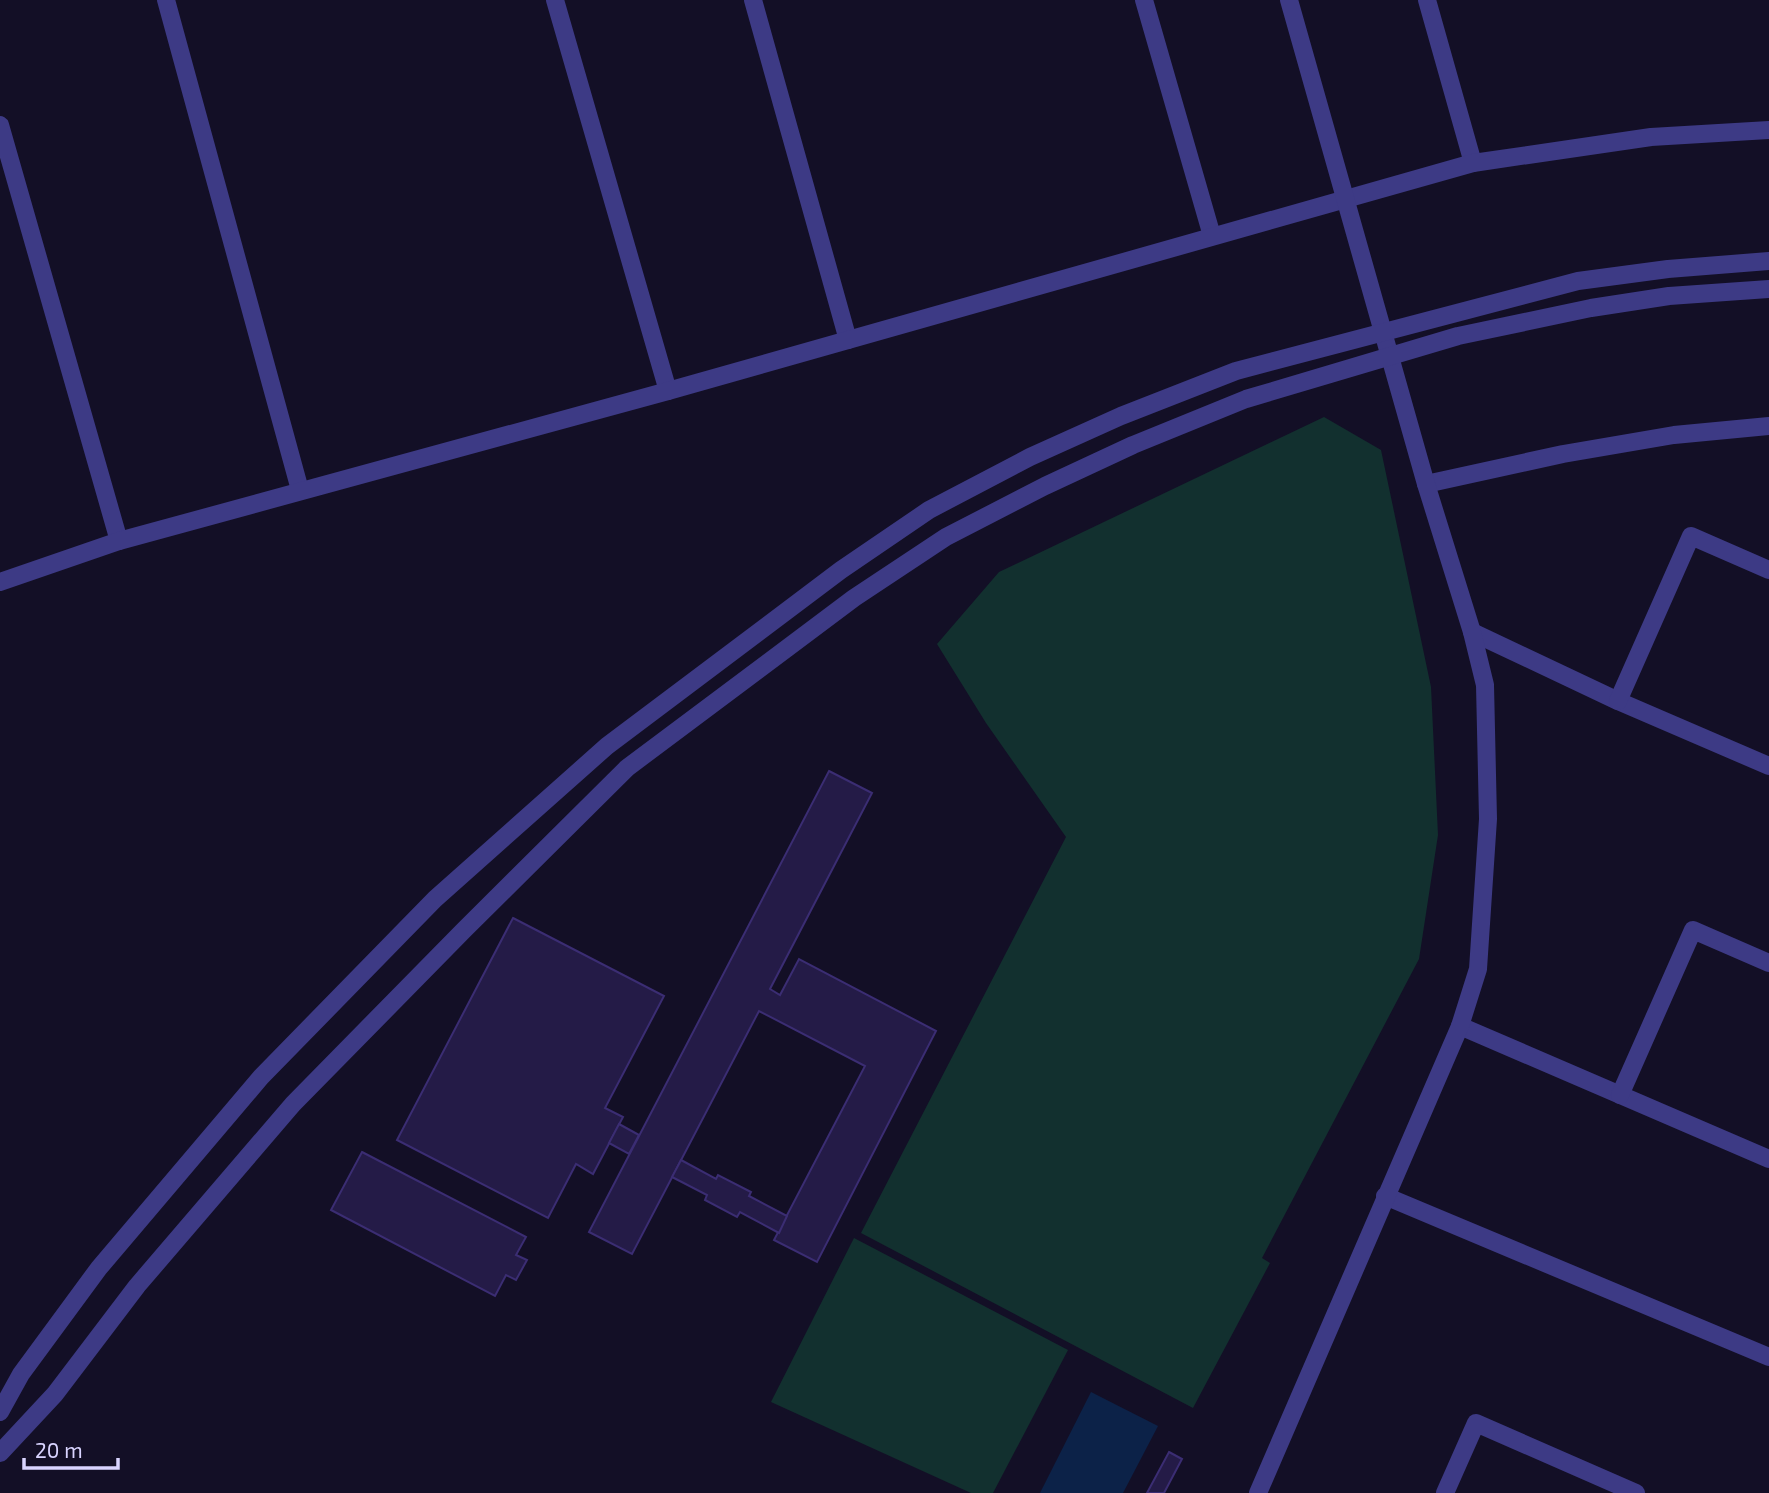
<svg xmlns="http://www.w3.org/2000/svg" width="1769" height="1493" font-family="'Exo 2',sans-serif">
  <rect width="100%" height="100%" fill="#130f26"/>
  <g fill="#12302f">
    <path d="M1324,417L1381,450L1431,687L1438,835L1419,959L1262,1258L1270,1263L1193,1408L861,1233L1066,837L986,723L937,644L999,572Z"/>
    <path d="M854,1238L1068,1350L993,1493H971L771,1402Z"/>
  </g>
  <path fill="#0c2248" d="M1091,1392L1158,1426L1123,1493H1040Z"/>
  <g fill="#241b47" stroke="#3b2d73" stroke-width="2">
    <path d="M829,771L872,793L770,989L780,995L799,959L936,1031L817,1262L774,1240L865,1066L759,1011L632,1254L589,1232Z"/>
    <path d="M513,918L664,996L605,1108L623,1117L593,1174L576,1164L548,1218L397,1140Z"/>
    <path d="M619,1124L639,1135L629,1154L609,1143Z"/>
    <path d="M362,1152L526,1237L516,1255L527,1260L516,1280L506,1275L495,1296L331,1210Z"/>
    <path d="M681,1160L716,1179L718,1175L751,1192L749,1196L787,1216L779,1233L740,1212L737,1217L705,1200L707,1195L672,1177Z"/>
    <path d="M1169,1452L1182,1459L1164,1493H1147Z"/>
  </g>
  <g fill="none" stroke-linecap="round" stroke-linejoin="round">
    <g stroke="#3d3a85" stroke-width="18">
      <path d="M166,0L300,490"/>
      <path d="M555,0L668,391"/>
      <path d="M753,0L848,340"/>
      <path d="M1144,0L1212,236"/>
      <path d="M1427,0L1473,163"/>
      <path d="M0,125L119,541"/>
      <path d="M1426,484L1563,454L1674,435L1769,426"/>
      <path d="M0,582L119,541L668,391L1473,163L1651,137L1769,130"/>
      <path d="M1472,632L1618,701L1769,766"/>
      <path d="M1618,701L1691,536L1769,570"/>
      <path d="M1460,1026L1769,1159"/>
      <path d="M1620,1095L1693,930L1769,963"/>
      <path d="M1385,1196L1769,1357"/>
      <path d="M1258,1493L1460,1026L1478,969L1488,819L1485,685L1472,632L1426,484L1289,0"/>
      <path d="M1445,1493L1476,1423L1636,1493"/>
    </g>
    <g stroke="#3d3a85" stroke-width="18">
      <path d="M0,1412L21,1374L99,1268L261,1077L435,899L607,746L841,570L929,510L1030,457L1121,416L1236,371L1578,281L1668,269L1769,261"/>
      <path d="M0,1453L55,1394L137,1286L293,1104L464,930L627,768L854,598L946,537L1045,486L1133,445L1246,399L1458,336L1591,308L1669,296L1769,289"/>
    </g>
  </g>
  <path d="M24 1458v10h94v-10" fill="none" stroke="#d9d4ff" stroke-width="3.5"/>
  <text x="35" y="1458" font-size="21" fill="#d9d4ff" stroke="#130f26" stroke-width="5" paint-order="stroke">20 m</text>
</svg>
